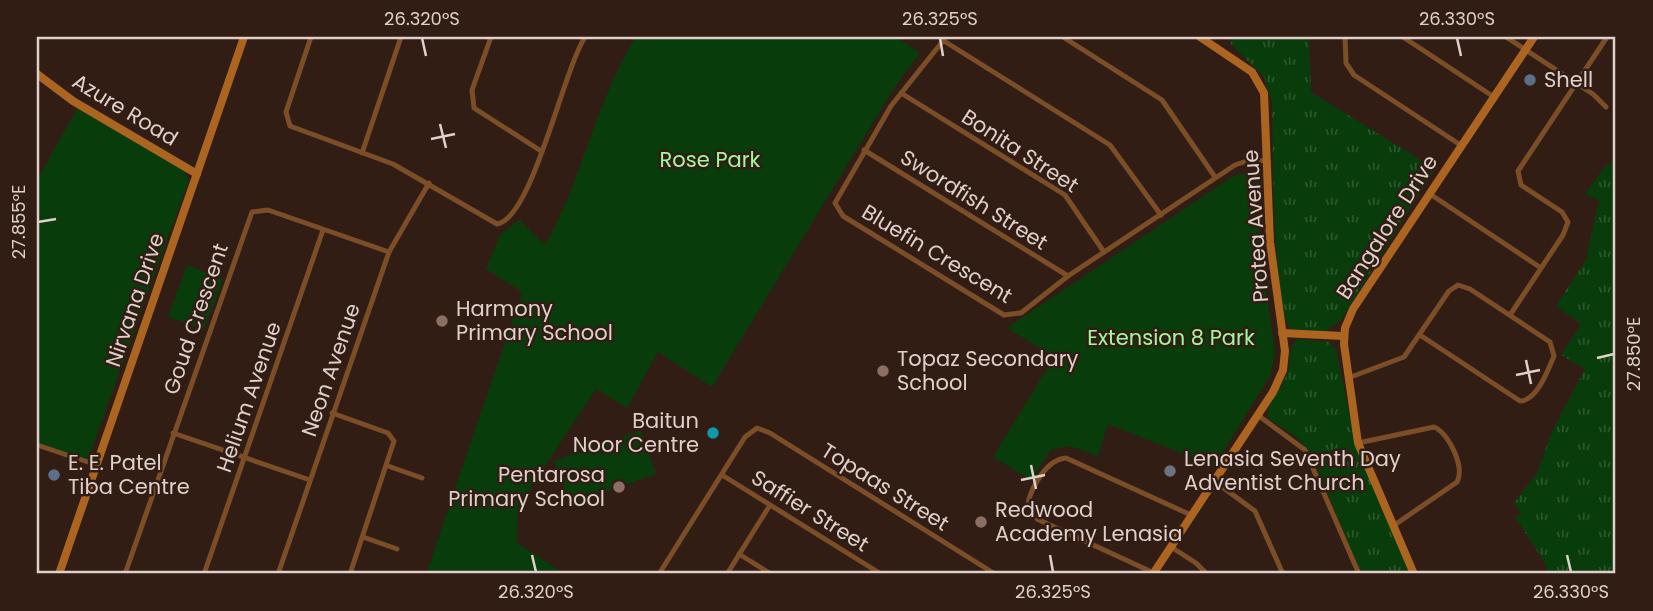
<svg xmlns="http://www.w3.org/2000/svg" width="1653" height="611" font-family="Poppins,sans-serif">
  <defs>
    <pattern id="grass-tufts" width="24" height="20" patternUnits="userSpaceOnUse" patternTransform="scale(1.75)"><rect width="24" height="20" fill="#083c0b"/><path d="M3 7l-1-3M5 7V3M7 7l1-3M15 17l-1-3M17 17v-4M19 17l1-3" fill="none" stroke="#2c572d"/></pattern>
  </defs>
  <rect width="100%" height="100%" fill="#321d15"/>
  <g fill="url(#grass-tufts)">
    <path d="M1232,37H1309L1311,92L1435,169L1341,320L1326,331L1291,329C1272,312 1273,136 1272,101L1264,77L1230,43Z"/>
    <path d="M1616,158V574H1548L1545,563L1515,517L1521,513L1514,503L1537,473L1552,431L1585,369L1561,355L1581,324L1556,306L1586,260L1599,200L1585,194L1603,169Z"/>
    <path d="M1299,339L1329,342L1336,350L1357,449L1410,574H1362L1310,452L1296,437L1268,418C1265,404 1281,389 1286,376C1292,364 1286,348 1299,339Z"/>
  </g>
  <g fill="#083c0b">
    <path d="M636,37H896L920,53L894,88L712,387L658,352L627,408L596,389L518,507L517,543L565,574H426L522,292L486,269L500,235L519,220L545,245C583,179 595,101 636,37Z"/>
    <path d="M78,107L183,170L189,180L88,459L37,443V180Z"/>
    <path d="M1258,171L1260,249L1275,352L1270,376L1214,466L1108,424L1098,456L1070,446L1051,450L1031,480L993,457L1054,357L1007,328L1233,176Z"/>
    <path d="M187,265L223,280L204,329L168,317Z"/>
    <path d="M641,430L656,474L570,504L554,461Z"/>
  </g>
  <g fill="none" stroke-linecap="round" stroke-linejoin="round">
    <g stroke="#7b4e28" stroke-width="5">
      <path d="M311,37L286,112L290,126L393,164L497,224C532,219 563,71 585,37"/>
      <path d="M491,37L472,90L474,108L541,151"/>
      <path d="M946,37L891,106L835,203L843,216L1004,315L1021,313L1068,276L1235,165L1250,160L1268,161"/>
      <path d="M1063,37L1162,100L1215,177"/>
      <path d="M1345,37L1346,63L1354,75L1462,146"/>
      <path d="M1403,37L1494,97"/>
      <path d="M1506,37L1593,94L1606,107"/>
      <path d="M944,41L1110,145L1161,215"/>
      <path d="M901,93L1065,195L1104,252"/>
      <path d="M864,150L1068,276"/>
      <path d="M362,153L401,37"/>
      <path d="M1430,194L1541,268"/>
      <path d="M1510,315L1563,235L1568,222L1562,212L1521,185L1518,171L1607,37"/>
      <path d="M1348,378L1404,357L1449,291L1458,285L1470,289L1550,342L1554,356C1548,370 1537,401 1520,401L1420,335"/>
      <path d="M332,413L388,433L394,441L350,574"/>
      <path d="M1259,416L1305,450L1359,574"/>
      <path d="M173,433L310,480"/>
      <path d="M1358,443L1434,427C1449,433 1465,467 1457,482L1393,526"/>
      <path d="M37,445L97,465"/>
      <path d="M388,466L422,478"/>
      <path d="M722,475L881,574"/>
      <path d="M1214,481L1255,511L1283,574"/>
      <path d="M363,537L397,549"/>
      <path d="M1171,547L1196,563L1207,574"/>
      <path d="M739,554L771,574"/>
      <path d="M1154,573L1037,519L1028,504C1031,487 1047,459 1066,458L1191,515"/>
      <path d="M125,574L252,212L268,210L389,252"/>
      <path d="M204,574L323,230"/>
      <path d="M278,574L389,252L429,183"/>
      <path d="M659,574L745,437L757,428L770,433L995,574"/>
      <path d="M727,574L770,505"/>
    </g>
    <g stroke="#ac6520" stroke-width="8">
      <path d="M37,74L73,101L197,174"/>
      <path d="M1282,333L1343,336"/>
      <path d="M59,574L244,37"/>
      <path d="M1153,574L1273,392L1283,370L1285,351L1270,242L1264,93L1252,72L1200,37"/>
      <path d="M1414,574L1358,443L1344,344L1345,328L1353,309L1534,37"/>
    </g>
  </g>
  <path fill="none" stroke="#ded0ca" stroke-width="2.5" d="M422,38L426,56M940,38L943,56M1457,38L1461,56M440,124L446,148M431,139L455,134M38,222L56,219M1597,358L1614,354M1526,360L1531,384M1516,375L1540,370M1031,465L1036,489M1021,480L1045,475M532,555L536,572M1050,555L1053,572M1567,555L1571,572"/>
  <g fill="#5c6f8a" stroke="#321d15" stroke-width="2.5">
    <circle cx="1530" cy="80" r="7"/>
    <circle cx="54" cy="475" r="7"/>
  </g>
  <g fill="#8d6e63" stroke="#321d15" stroke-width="2.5">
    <circle cx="442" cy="321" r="7"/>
    <circle cx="883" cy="371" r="7"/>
    <circle cx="619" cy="487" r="7"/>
    <circle cx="981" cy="522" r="7"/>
  </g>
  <circle fill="#0f9aa8" stroke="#321d15" stroke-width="2.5" cx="713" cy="433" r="7"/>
  <circle fill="#6b7280" stroke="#321d15" stroke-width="2.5" cx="1170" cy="471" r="7"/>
  <g text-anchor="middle" stroke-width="5" stroke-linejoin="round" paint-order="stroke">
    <g font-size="21" fill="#ded0ca" stroke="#321d15" text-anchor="start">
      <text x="1544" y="87">Shell</text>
      <text x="456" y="316">Harmony<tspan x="456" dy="24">Primary School</tspan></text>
      <text x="897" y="366">Topaz Secondary<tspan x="897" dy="24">School</tspan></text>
      <text x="699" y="428" text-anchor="end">Baitun<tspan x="699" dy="24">Noor Centre</tspan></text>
      <text x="1184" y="466">Lenasia Seventh Day<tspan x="1184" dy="24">Adventist Church</tspan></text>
      <text x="68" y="470">E. E. Patel<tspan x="68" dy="24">Tiba Centre</tspan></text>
      <text x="605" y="482" text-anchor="end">Pentarosa<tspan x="605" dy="24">Primary School</tspan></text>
      <text x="995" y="517">Redwood<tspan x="995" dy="24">Academy Lenasia</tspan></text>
    </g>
    <g font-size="21" fill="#ded0ca" stroke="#321d15">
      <text transform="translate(125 110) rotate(31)" y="7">Azure Road</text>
      <text transform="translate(1020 151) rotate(33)" y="7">Bonita Street</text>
      <text transform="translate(974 200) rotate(32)" y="7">Swordfish Street</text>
      <text transform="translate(1256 226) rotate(-94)" y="7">Protea Avenue</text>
      <text transform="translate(1387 227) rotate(-57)" y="7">Bangalore Drive</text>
      <text transform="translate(937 254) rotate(31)" y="7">Bluefin Crescent</text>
      <text transform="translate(135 300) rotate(-71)" y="7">Nirvana Drive</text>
      <text transform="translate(196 319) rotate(-71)" y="7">Goud Crescent</text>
      <text transform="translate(331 370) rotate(-71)" y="7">Neon Avenue</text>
      <text transform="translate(249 397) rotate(-71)" y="7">Helium Avenue</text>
      <text transform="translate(885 487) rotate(32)" y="7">Topaas Street</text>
      <text transform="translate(810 511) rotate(32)" y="7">Saffier Street</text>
    </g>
    <g font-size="21" fill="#a0f89e" stroke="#321d15">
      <text x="710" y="167">Rose Park</text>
      <text x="1171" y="345">Extension 8 Park</text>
    </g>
  </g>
  <rect width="1653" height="611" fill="none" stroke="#321d15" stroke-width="77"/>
  <rect x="38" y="38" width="1576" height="534" fill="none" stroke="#ded0ca" stroke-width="2.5"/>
  <g font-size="18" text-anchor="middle" fill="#ded0ca">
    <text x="422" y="25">26.320°S</text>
    <text x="940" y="25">26.325°S</text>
    <text x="1457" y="25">26.330°S</text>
    <text transform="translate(19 222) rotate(-90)" y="6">27.855°E</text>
    <text transform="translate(1634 354) rotate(-90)" y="6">27.850°E</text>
    <text x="536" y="598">26.320°S</text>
    <text x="1053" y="598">26.325°S</text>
    <text x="1571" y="598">26.330°S</text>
  </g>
</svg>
